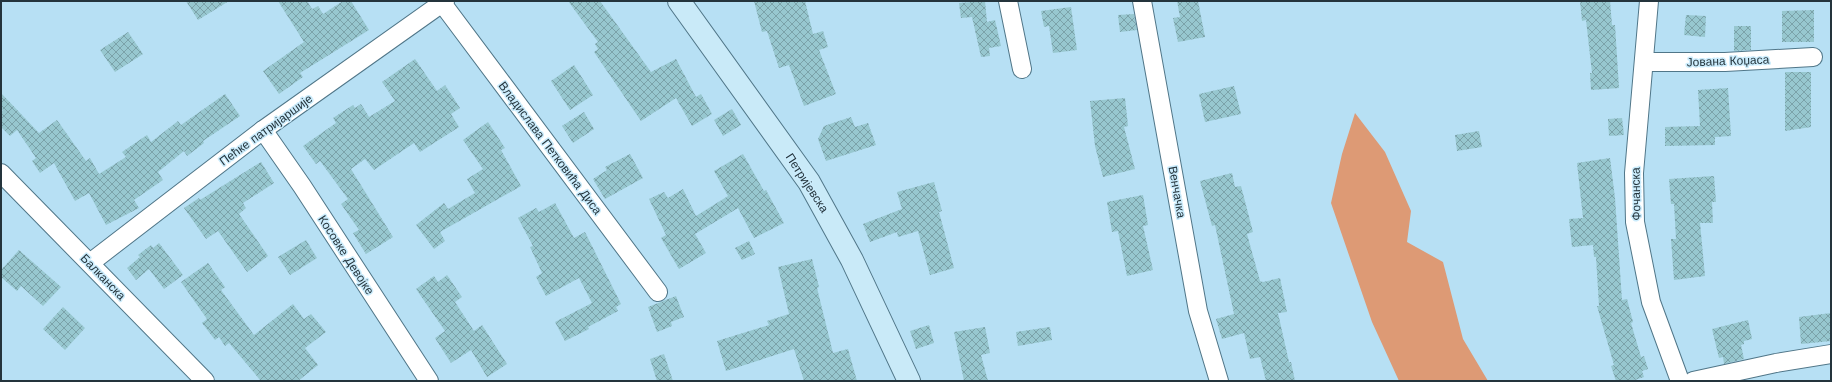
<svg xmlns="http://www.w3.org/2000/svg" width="1832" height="382" font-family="'Work Sans',sans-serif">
  <defs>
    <pattern id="building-cross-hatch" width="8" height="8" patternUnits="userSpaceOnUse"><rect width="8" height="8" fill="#97c7cf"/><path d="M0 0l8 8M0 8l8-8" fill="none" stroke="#7ba2a9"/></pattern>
  </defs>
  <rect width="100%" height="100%" fill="#b7e0f4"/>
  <path fill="#dd9a75" d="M1355,113L1385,152L1411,211L1407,242L1443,262L1463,339L1488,381H1399L1372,322L1331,203L1342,154Z"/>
  <g fill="url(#building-cross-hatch)">
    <path d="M186,1H229L198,20Z"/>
    <path d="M278,1H307L312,9L318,6L323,14L343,1H351L369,30L300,73L303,77L279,94L263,71L304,42Z"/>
    <path d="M568,1H600L651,72L676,59L696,97L701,94L712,114L692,126L676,98L641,121L594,52L598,49L595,44L598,42Z"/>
    <path d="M754,1H805L813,34L823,31L828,47L819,50L836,94L804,106L789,65L779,68L767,31L762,32Z"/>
    <path d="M985,1L987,22L995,20L1001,46L989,48L990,56L981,57L972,17L961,18L959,3Z"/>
    <path d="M1177,1H1198L1205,37L1178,42L1173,18L1180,17Z"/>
    <path d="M1580,1H1610L1612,25H1615L1619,88L1591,90L1590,73H1592L1586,20L1582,21Z"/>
    <path d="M1071,7L1077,50L1053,53L1049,26L1044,27L1041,11Z"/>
    <path d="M1814,10V42H1782V11Z"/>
    <path d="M1134,14L1137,30L1120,32L1118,15Z"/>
    <path d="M1686,15L1706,16L1705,37L1684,35Z"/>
    <path d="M1734,26H1751V50L1734,51Z"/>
    <path d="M128,32L143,54L115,72L100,50Z"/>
    <path d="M415,59L437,91L445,85L460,108L451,114L459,127L420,152L414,143L374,170L365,159L351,169L393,237L366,254L353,233L359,230L341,204L348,199L320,161L316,164L303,146L336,123L333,118L353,105L355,108L361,104L369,117L395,101L382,82Z"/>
    <path d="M574,65L593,95L570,110L551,81Z"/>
    <path d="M1785,72H1811V127L1785,131Z"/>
    <path d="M1234,86L1241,114L1205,122L1199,94Z"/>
    <path d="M1728,88L1731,136L1715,137V145L1665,146V127L1700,126L1698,90Z"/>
    <path d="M1,93L39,133L57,120L86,161L90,158L99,174L126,157L122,152L147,135L151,142L178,121L181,125L225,94L240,116L203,141L204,143L187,156L184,151L158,172L163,180L134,200L139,208L106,225L89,193L75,201L54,163L40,173L32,161L36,158L17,130L10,136L1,127V112L3,110L1,108Z"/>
    <path d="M1125,98L1128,126L1124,127L1135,169L1103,177L1095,146L1090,101Z"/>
    <path d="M732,109L741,125L723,136L714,120Z"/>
    <path d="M584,112L594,129L573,143L562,126Z"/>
    <path d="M851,117L855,127L868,123L876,145L826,161L818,139L824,126Z"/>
    <path d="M1622,118L1624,135L1609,136L1608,119Z"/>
    <path d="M488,122L505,148L501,150L521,186L440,232L445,241L434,249L416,225L444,203L448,209L475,193L467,179L483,169L463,140Z"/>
    <path d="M1479,131L1482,147L1457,151L1455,135Z"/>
    <path d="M630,154L643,178L605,199L593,179L607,170L605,167Z"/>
    <path d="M743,154L764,191L766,190L784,223L754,238L738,208L695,234L706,253L679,269L661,238L666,235L649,199L664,192L668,198L683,189L696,216L728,196L714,171Z"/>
    <path d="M1610,158L1615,198L1622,300L1627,299L1633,322L1631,323L1641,357L1644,356L1648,369L1642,371L1644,377L1632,381H1616L1611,366L1614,365L1597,306H1599L1596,257H1594L1593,245L1572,247L1569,219L1583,218L1577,163Z"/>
    <path d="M261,162L274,183L243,203L246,208L239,214L268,256L247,272L218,231L206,239L184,208L199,198L200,200Z"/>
    <path d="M1232,173L1235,187L1241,186L1253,232L1247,234L1260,281L1263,282L1280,278L1287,312L1278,313L1289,362H1291L1295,381H1266L1260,357L1250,359L1244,333L1222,339L1216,319L1234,314L1215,225L1212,226L1200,181Z"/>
    <path d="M1714,176L1716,202H1712L1713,223H1700L1705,276L1674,280L1671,239H1676L1674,204H1671L1669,179Z"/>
    <path d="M934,182L942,211L939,212L954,268L930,275L918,231L898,237L897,232L870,242L863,224L902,209L897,192Z"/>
    <path d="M1143,195L1148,225L1143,226L1153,270L1127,276L1118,231L1112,232L1107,202Z"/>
    <path d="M555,203L574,238L585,232L621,304L616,307L618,311L588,327L589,329L565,341L555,322L592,303L579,278L546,296L536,277L542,273L530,247L533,246L518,218L536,208L539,212Z"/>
    <path d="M306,240L317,258L290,275L278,257Z"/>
    <path d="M749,241L755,254L742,260L735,248Z"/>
    <path d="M159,243L183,275L164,289L149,269L136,280L127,268L140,257L138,255L151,245L153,248Z"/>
    <path d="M19,250L61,287L43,306L21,286L17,291L1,277V270Z"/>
    <path d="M812,259L819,287L817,288L833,353L848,349L857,381H804L794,349L726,371L717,341L769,325L767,321L789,314L778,267Z"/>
    <path d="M208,263L225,287L221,290L254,335L293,304L304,319L311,314L326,332L305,348L318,365L298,381H261L229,343L225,346L219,337L215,340L202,323L207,319L181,282Z"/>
    <path d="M447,275L462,297L455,302L474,331L482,325L507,364L487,377L471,350L451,363L435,338L445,331L416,289L434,276L438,282Z"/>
    <path d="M676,296L684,317L671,322L672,326L657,332L648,307Z"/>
    <path d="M63,307L85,328L65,350L43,329Z"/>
    <path d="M1831,313V341L1801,344L1799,317Z"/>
    <path d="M1748,320L1752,339L1744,341V344L1741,345L1744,359L1724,364L1723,357L1719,358L1712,329Z"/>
    <path d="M929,325L934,343L916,349L910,331Z"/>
    <path d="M985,327L990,353L981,355L988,381H964L954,332Z"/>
    <path d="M1050,327L1052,340L1018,346L1016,332Z"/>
    <path d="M664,354L673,381H657L650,359Z"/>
  </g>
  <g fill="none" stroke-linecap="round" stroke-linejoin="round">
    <defs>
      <g id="street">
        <path d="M1008,1L1022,69"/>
        <path d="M1142,1L1198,311L1219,381"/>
        <path d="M1649,1L1634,173L1635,222L1651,302L1680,381"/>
        <path d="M442,3L658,292"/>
        <path d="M1644,62H1725L1813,57"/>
        <path d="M263,130L302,186L429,381"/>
        <path d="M1,173L205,381"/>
        <path d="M90,263L263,130L445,1"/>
        <path d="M1693,381L1776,363L1831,354"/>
      </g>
      <path id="secondary" d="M679,1L809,182L852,260L909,381"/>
    </defs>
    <use href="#street" stroke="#507688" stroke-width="20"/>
    <use href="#secondary" stroke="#507688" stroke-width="24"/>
    <use href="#street" stroke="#fff" stroke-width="18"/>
    <use href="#secondary" stroke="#c9eaf8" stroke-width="22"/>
  </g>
  <g text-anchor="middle" stroke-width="3" stroke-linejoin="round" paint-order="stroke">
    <g font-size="12" fill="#24343c" stroke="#cbecfc">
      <text transform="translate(1728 61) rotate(-2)" y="4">Јована Коџаса</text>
      <text transform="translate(266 130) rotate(-36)" y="4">Пећке патријаршије</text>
      <text transform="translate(550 148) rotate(53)" y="4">Владислава Петковића Диса</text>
      <text transform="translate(807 183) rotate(57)" y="4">Петријевска</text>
      <text transform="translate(1177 192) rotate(80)" y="4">Венчачка</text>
      <text transform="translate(1636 194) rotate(-91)" y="4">Фочанска</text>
      <text transform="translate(346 255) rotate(57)" y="4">Косовке Девојке</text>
      <text transform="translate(103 277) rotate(46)" y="4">Балканска</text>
    </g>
  </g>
  <rect width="1832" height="382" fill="none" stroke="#24343c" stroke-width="4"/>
</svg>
